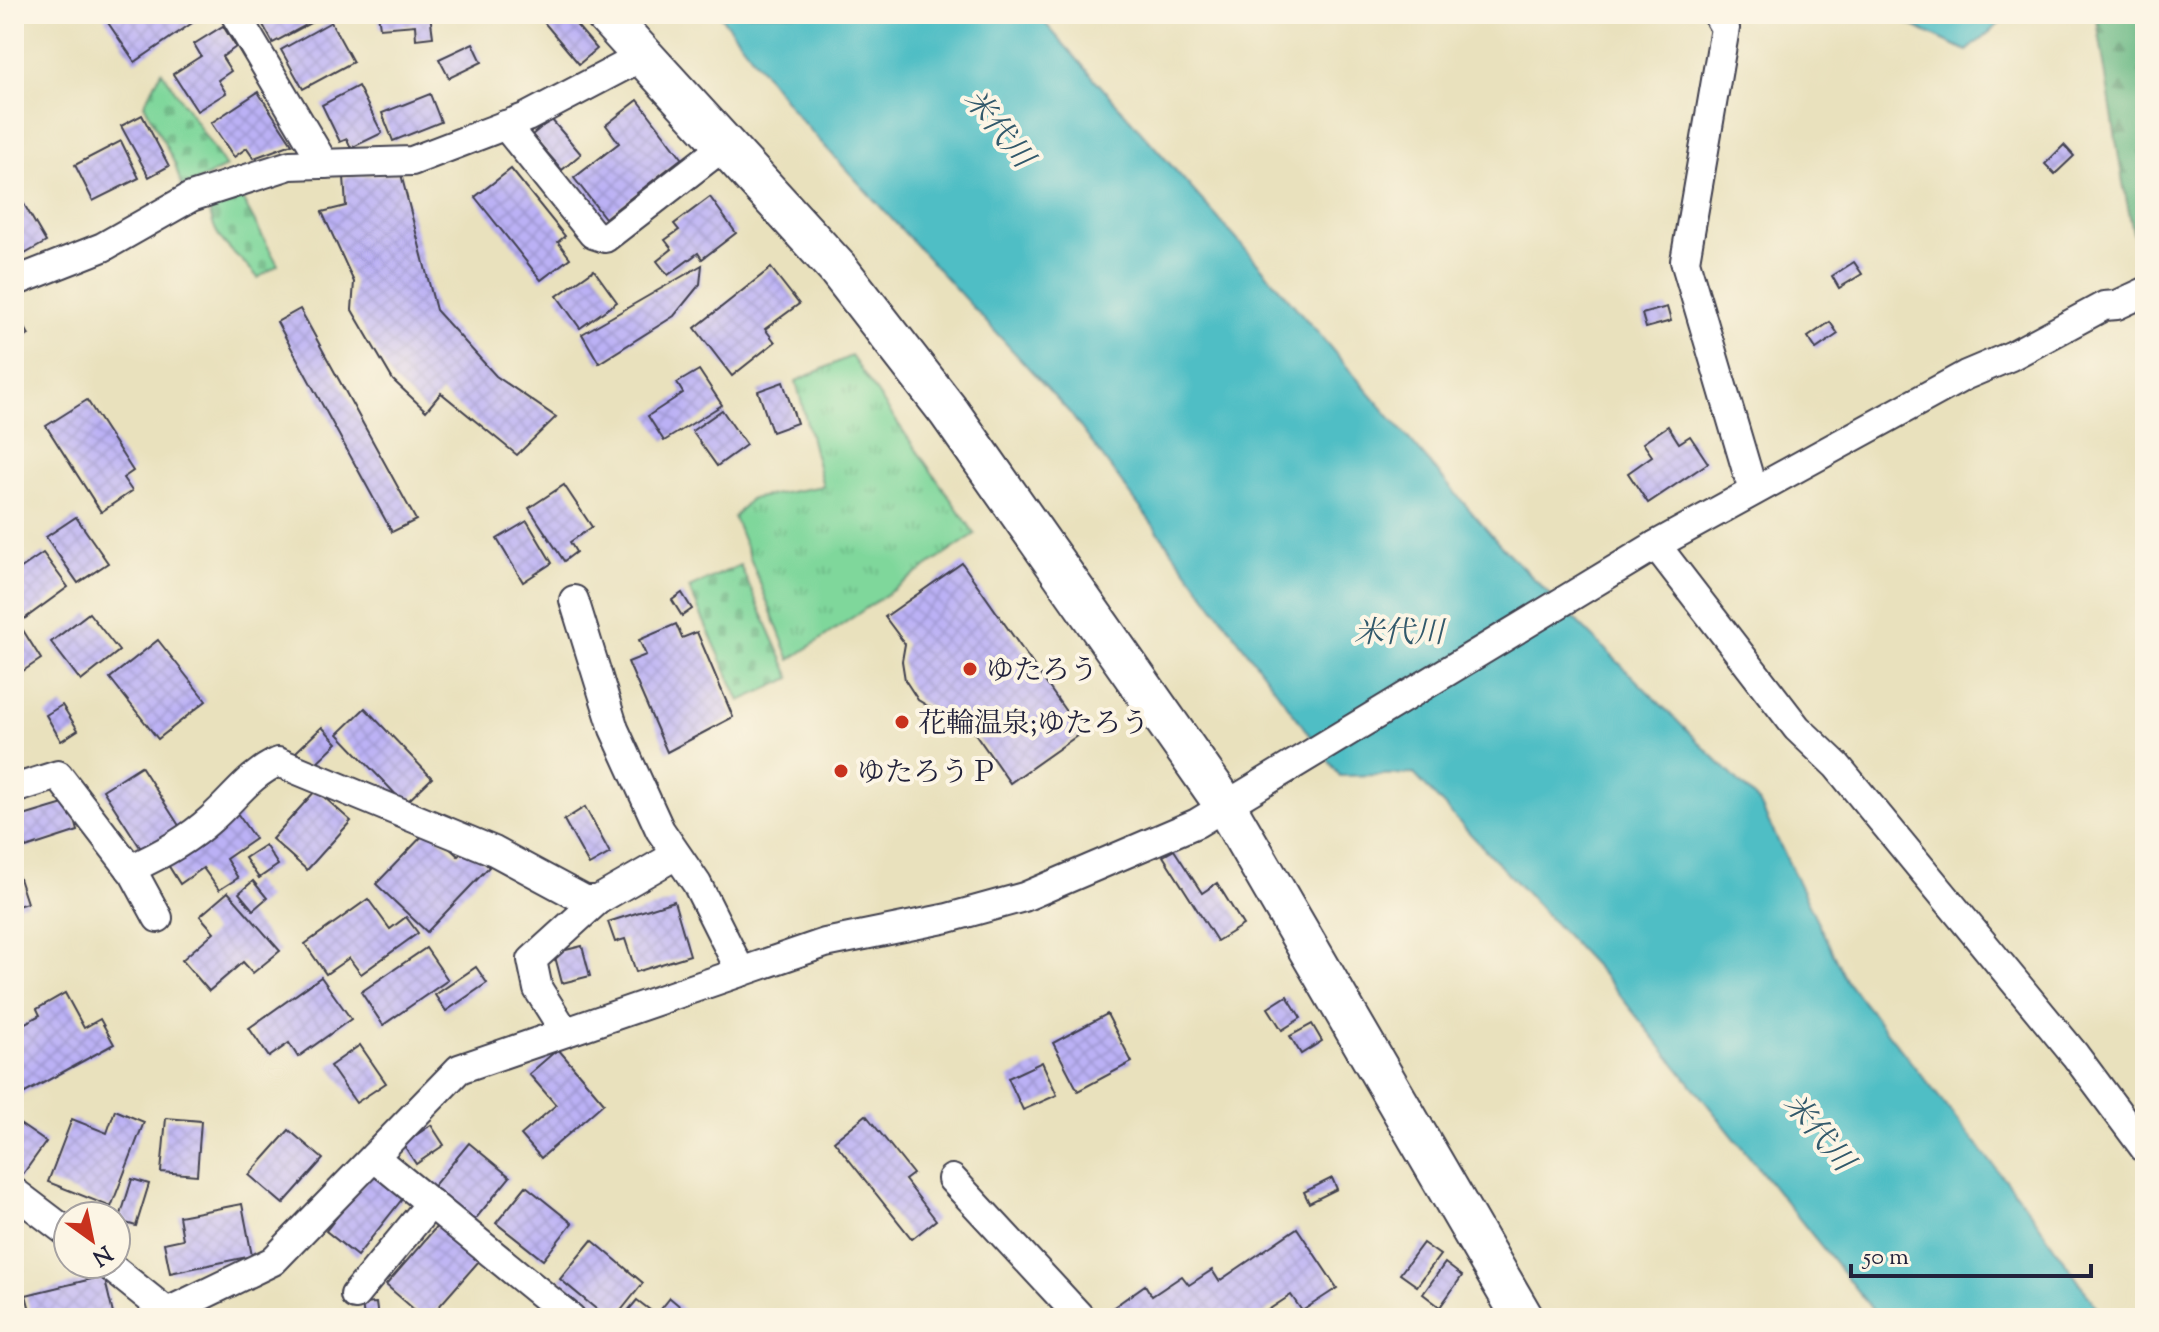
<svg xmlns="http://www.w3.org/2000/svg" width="2159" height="1332" font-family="'Sorts Mill Goudy','Noto Serif JP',serif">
  <defs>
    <pattern id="grass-tufts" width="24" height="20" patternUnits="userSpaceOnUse" patternTransform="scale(2)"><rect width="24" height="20" fill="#7fd79b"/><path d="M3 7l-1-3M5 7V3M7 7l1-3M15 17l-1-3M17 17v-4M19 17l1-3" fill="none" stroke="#6db886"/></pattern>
    <pattern id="forest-firs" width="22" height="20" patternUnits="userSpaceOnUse" patternTransform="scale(2)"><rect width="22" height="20" fill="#67b883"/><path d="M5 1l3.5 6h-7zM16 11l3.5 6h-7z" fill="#54956c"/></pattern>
    <pattern id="cemetery-stones" width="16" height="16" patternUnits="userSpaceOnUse" patternTransform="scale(2)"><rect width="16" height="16" fill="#7fd79b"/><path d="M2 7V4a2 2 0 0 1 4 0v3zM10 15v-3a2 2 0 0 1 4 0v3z" fill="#6db886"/></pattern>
    <pattern id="building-cross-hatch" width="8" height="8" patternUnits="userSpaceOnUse" patternTransform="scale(2)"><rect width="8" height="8" fill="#bbb1f5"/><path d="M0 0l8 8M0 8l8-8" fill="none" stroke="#a098d3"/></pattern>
  </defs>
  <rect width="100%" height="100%" fill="#fcf5e5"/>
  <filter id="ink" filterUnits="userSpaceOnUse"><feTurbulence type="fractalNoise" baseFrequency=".0125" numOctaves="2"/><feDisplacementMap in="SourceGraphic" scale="16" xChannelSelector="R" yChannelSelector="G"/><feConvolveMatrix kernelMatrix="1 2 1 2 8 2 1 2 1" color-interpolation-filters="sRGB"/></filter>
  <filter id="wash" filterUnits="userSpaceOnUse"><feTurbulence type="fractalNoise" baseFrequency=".006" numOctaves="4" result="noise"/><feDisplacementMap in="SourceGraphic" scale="32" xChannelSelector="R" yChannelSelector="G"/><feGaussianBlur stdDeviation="1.8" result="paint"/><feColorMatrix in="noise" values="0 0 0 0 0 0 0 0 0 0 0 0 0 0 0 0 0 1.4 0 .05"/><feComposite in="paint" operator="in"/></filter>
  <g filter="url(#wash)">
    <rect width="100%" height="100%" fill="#e9e1bd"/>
    <path fill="url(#grass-tufts)" stroke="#507c6b" stroke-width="2" d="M851,356L975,534L790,660L734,517L750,499L823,486L796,381Z"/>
    <path fill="url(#forest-firs)" stroke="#446d5f" stroke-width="2" d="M2096,14H2145V291L2123,183Z"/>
    <g fill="url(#cemetery-stones)" stroke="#507c6b" stroke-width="2">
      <path d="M162,71L226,167L182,188L175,164L144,104Z"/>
      <path d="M238,191L278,265L258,278C237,251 215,246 209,208Z"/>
      <path d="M740,565L791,678L740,701L689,588Z"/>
    </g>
    <g fill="#4fbec5" stroke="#387080" stroke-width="2">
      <path d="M719,14H1037L1262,268L1499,544L1759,802L1847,982L2029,1210L2104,1318H1879L1605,977L1414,774L1340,776L1069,412L799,118Z"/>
      <path d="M1887,14H2011L1967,51Z"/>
    </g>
    <g id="blocks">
      <g fill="url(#building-cross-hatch)">
        <path d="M102,14H135L137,18L143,14H195L198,19L135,62Z"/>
        <path d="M257,14H327L273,43Z"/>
        <path d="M378,14H430L433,37L416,39L415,25L380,28Z"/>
        <path d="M537,14H567L597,49L579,64Z"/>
        <path d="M331,22L353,62L303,89L281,50Z"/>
        <path d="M223,26L236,47L222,57L231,71L218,80L226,93L197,111L173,74L201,56L194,44Z"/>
        <path d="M473,43L482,62L449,78L439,59Z"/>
        <path d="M358,86L382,133L351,148L347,139L340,142L322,105Z"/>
        <path d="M258,92L292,144L254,158L247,148L234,157L211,123Z"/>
        <path d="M430,94L441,122L393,141L382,113Z"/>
        <path d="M638,100L682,158L605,218L574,178L619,143L606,125Z"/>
        <path d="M142,115L169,166L149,177L121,126Z"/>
        <path d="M551,119L581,154L562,170L532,135Z"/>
        <path d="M121,141L139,178L93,201L75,165Z"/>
        <path d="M2064,145L2074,156L2055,174L2045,164Z"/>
        <path d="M511,169L565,236L558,242L570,258L541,280L475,197Z"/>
        <path d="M401,174L436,310L496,376L556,417L517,455L441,393L426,411L393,380L352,310L354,282L322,212L346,206L344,177Z"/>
        <path d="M710,197L736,233L702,259L698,253L668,275L657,261L672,249L665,240L679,230L674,224Z"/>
        <path d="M21,199L46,242L14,260V203Z"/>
        <path d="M1854,262L1862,274L1839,288L1832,276Z"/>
        <path d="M702,265L700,284L674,316L599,363L582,334Z"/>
        <path d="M771,268L799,304L765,329L775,342L732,376L695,328Z"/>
        <path d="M594,270L617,302L580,328L557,296Z"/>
        <path d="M1667,307L1671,321L1646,328L1642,314Z"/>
        <path d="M14,308L29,335L14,344Z"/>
        <path d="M300,309L416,520L392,532L277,322Z"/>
        <path d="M1830,322L1838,334L1816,349L1808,337Z"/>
        <path d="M699,370L722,405L664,441L648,416L683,393L677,383Z"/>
        <path d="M783,382L797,423L772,432L758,391Z"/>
        <path d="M87,400L133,471L123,478L132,491L101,512L46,426Z"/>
        <path d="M722,410L746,445L717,466L692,431Z"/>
        <path d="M1668,426L1679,443L1690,436L1708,463L1648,503L1628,473L1652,456L1643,443Z"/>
        <path d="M564,485L592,527L570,542L576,552L564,561L529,508Z"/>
        <path d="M76,517L108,563L78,583L46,537Z"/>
        <path d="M527,521L552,563L523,582L497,539Z"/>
        <path d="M43,553L68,587L20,622L14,614V573Z"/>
        <path d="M962,563L1081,733L1010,783L962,715L933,709L918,700L905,680L902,661L905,644L885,617Z"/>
        <path d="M682,593L692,609L682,616L672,600Z"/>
        <path d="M89,613L119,651L81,681L51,642Z"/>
        <path d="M676,624L682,638L697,632L733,717L667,752L628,662L646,655L639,640Z"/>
        <path d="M21,627L41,659L14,677V632Z"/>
        <path d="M158,640L206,701L158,739L110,678Z"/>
        <path d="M62,705L78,730L61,741L46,715Z"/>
        <path d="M365,708L432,778L405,804L338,734Z"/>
        <path d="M322,727L337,743L311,768L296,752Z"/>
        <path d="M141,766L183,832L145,855L103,790Z"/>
        <path d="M316,790L351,821L307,870L272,839Z"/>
        <path d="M70,802L78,831L26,848L17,818Z"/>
        <path d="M585,807L610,853L589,865L564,820Z"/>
        <path d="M237,813L255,839L226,859L238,878L219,890L203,868L180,884L165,860Z"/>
        <path d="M429,829L458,856L467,847L489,867L427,932L376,884Z"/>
        <path d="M265,845L278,865L259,878L245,858Z"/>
        <path d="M1174,850L1202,893L1217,883L1243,925L1217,941L1163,856Z"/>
        <path d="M14,863L27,903L14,907Z"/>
        <path d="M253,881L267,898L253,910L239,893Z"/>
        <path d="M228,892L280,951L253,973L243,962L209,991L182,960L214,932L200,916Z"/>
        <path d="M368,899L390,929L406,917L418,933L361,974L349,958L326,974L305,944Z"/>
        <path d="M674,901L690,955L636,972L625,939L615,942L608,922Z"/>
        <path d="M582,946L590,976L562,983L554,953Z"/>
        <path d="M426,948L448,980L383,1025L361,992Z"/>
        <path d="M476,967L487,983L446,1011L435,995Z"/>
        <path d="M321,977L351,1019L298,1057L289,1043L269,1057L249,1028Z"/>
        <path d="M65,993L84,1028L100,1019L114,1044L14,1099V1029L40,1015L37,1009Z"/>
        <path d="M1287,996L1301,1018L1282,1030L1268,1008Z"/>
        <path d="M1107,1014L1132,1062L1078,1091L1053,1043Z"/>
        <path d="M1312,1024L1322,1041L1301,1054L1290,1036Z"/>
        <path d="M360,1045L386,1083L356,1103L330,1066Z"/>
        <path d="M558,1049L604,1103L541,1158L521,1135L556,1105L529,1074Z"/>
        <path d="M1042,1062L1057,1095L1023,1110L1008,1078Z"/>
        <path d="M115,1110L144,1122L111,1207L48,1182L72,1119L107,1133Z"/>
        <path d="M866,1115L913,1174L905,1180L936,1220L912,1239L834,1141Z"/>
        <path d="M166,1118L201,1121L197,1175L161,1172Z"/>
        <path d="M14,1120L46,1142L18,1181L14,1178Z"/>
        <path d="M431,1125L444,1145L416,1164L403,1144Z"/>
        <path d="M289,1130L323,1159L283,1204L249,1175Z"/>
        <path d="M469,1143L510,1177L472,1223L431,1189Z"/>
        <path d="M371,1173L403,1198L357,1256L326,1231Z"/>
        <path d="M1332,1178L1337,1189L1309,1203L1304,1192Z"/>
        <path d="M132,1179L149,1184L136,1226L119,1221Z"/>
        <path d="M526,1186L572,1223L543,1260L496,1223Z"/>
        <path d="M242,1204L252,1256L170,1273L164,1243L183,1239L179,1216Z"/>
        <path d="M438,1225L479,1261L429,1318H424L386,1285Z"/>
        <path d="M1297,1228L1337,1288L1302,1311L1291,1295L1256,1318H1117L1111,1309L1145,1285L1152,1296L1182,1276L1189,1285L1212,1270L1219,1281Z"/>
        <path d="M14,1235L23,1270L14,1272Z"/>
        <path d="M592,1240L643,1283L615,1318H607L560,1279Z"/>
        <path d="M1423,1243L1440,1255L1417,1286L1400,1274Z"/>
        <path d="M1445,1263L1462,1276L1440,1307L1423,1294Z"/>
        <path d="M104,1276L114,1318H32L26,1295Z"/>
        <path d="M670,1298L689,1314L686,1318H654Z"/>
        <path d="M637,1300L650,1310L644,1318H622Z"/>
        <path d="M376,1303L378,1318H364L362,1304Z"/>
      </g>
    </g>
  </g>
  <g filter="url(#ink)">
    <use href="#blocks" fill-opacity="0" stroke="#403f4e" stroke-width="2"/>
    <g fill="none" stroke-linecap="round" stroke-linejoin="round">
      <defs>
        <g id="street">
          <path d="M235,14L324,164"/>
          <path d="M1717,14L1725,28L1685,261L1753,491"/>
          <path d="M505,125L593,234L605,238L725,145"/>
          <path d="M14,282L103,247L191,197L290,165L412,161L527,117L643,56"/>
          <path d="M1656,545L1797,728L1837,766L2075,1055L2145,1149"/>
          <path d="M574,600L614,729L660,830L697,884L741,972"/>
          <path d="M14,789L58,775L134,874L158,918"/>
          <path d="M130,869C159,856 187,841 211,819C234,799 250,774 278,762L494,851L585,900H598L676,855"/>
          <path d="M565,1032L538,989L532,960L598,900"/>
          <path d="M374,1157L571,1318"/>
          <path d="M952,1179L1081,1318"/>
          <path d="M14,1192L68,1233"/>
          <path d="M107,1264L167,1312L181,1315"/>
          <path d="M355,1295L431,1203"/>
          <path d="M155,1318L273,1261L459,1069L825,943L948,918L1024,897L1197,823L1656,545L1966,375L2011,356L2104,306L2117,305L2145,292"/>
        </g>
        <path id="secondary" d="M605,14L838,269L949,412L1225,805L1523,1318"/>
      </defs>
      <use href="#street" stroke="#403f4e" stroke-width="32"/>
      <use href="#secondary" stroke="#403f4e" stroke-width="44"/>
      <use href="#street" stroke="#fff" stroke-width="28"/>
      <use href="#secondary" stroke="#fff" stroke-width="40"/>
    </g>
  </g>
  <g fill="#c8321e" stroke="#fcf5e5" stroke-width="3">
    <circle cx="970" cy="669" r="8"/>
    <circle cx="902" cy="722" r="8"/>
    <circle cx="841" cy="771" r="8"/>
  </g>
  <g text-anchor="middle" stroke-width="8" stroke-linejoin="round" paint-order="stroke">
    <g font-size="28" fill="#22223b" stroke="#fcf5e5" text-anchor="start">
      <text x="986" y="679">ゆたろう</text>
      <text x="918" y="732">花輪温泉;ゆたろう</text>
      <text x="857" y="781">ゆたろうＰ</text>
    </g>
    <g font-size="30" font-style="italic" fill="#32596b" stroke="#fcf5e5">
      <text transform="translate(999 128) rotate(51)" y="10">米代川</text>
      <text x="1399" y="642">米代川</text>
      <text transform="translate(1819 1132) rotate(50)" y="10">米代川</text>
    </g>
  </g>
  <rect width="2159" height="1332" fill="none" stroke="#fcf5e5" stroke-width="48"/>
  <g transform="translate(92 1240) rotate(147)"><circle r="38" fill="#fcf5e5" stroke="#a5a1a1" stroke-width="2"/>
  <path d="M0-6L14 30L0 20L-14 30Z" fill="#c8321e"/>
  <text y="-12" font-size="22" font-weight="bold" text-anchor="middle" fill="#22223b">N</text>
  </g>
  <path d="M1851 1264v12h240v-12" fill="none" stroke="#22223b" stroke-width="4"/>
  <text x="1863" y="1264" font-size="24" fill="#22223b" stroke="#fcf5e5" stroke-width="6" paint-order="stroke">50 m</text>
</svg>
